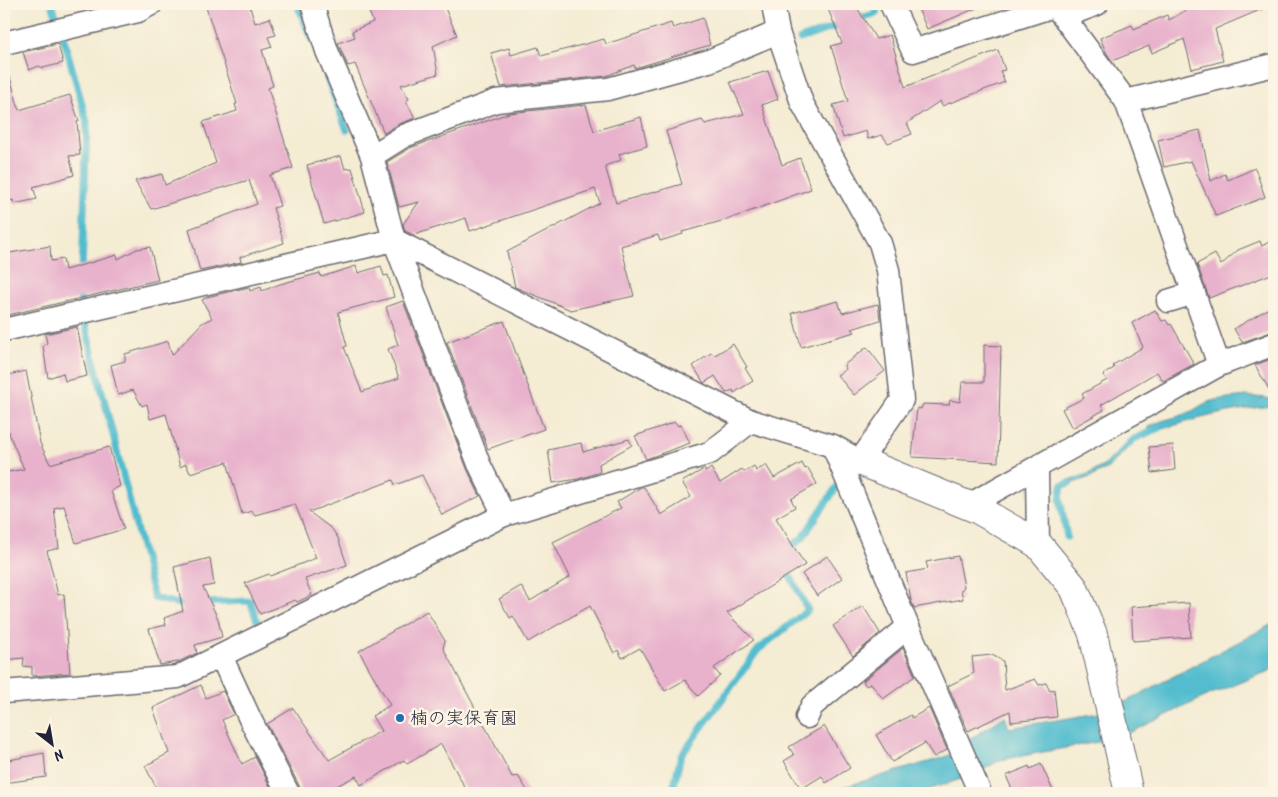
<svg xmlns="http://www.w3.org/2000/svg" width="1278" height="797" font-family="Kalam,'Klee One',sans-serif">
  <rect width="100%" height="100%" fill="#fcf5e5"/>
  <filter id="ink" filterUnits="userSpaceOnUse"><feTurbulence type="fractalNoise" baseFrequency=".02" numOctaves="2"/><feDisplacementMap in="SourceGraphic" scale="10" xChannelSelector="R" yChannelSelector="G"/><feConvolveMatrix kernelMatrix="1 2 1 2 8 2 1 2 1" color-interpolation-filters="sRGB"/></filter>
  <filter id="wash" filterUnits="userSpaceOnUse"><feTurbulence type="fractalNoise" baseFrequency=".0096" numOctaves="4" result="noise"/><feDisplacementMap in="SourceGraphic" scale="20" xChannelSelector="R" yChannelSelector="G"/><feGaussianBlur stdDeviation="1.12" result="paint"/><feColorMatrix in="noise" values="0 0 0 0 0 0 0 0 0 0 0 0 0 0 0 0 0 1.4 0 .05"/><feComposite in="paint" operator="in"/></filter>
  <g filter="url(#wash)">
    <rect width="100%" height="100%" fill="#f4ecd3"/>
    <g fill="#53bdcf" stroke="#3a7085">
      <path d="M1246,396L1274,399V406C1231,409 1194,419 1153,432L1152,429L1148,428C1158,420 1173,419 1185,414C1193,412 1199,406 1206,403C1220,398 1232,398 1246,396Z"/>
      <path d="M1133,436L1136,440L1108,468L1091,477L1064,486L1060,483L1088,474L1105,465Z"/>
      <path d="M1274,623V669L1211,694L1131,732L1103,741L1000,760L974,775L917,793H823L945,757L967,746V741L1005,716L1009,728L1099,713L1125,702Z"/>
    </g>
    <g fill="none" stroke-linecap="round" stroke-linejoin="round">
      <g stroke="#53bdcf" stroke-width="7">
        <path d="M52,4L64,39L87,122L82,274"/>
        <path d="M297,4L311,39"/>
        <path d="M855,20L877,13"/>
        <path d="M800,39L843,24"/>
        <path d="M327,79L347,130"/>
        <path d="M80,290V297L86,328L154,598L179,604H191"/>
        <path d="M1129,444L1134,439L1161,427"/>
        <path d="M1067,537L1060,499L1062,486L1069,483"/>
        <path d="M787,551L803,537L840,482"/>
        <path d="M202,603L250,601L259,626"/>
        <path d="M672,793L681,756L758,650L808,610L785,566"/>
      </g>
    </g>
    <g id="blocks">
      <g fill="#e8b2cc">
        <path d="M205,4H249L255,23L270,18L276,35L268,37L272,47L262,50L273,86L268,88L293,168L270,175L280,206L273,208L284,243L240,257L241,262L200,271L189,229L257,204L249,180L151,209L135,181L162,174L165,185L216,163L203,122L237,111L235,104H237Z"/>
        <path d="M366,4H443L457,35L433,46L438,74L401,85L409,99L406,101L415,118L399,124L384,133L355,64L348,66L338,43L355,37L352,31L373,22Z"/>
        <path d="M826,4H855L876,39L890,35L905,87L998,50L1005,70L1000,71L1005,82L942,106L940,101L907,123L912,134L888,143L882,135L868,139L866,131L843,138L833,105L848,101L831,46L842,43Z"/>
        <path d="M916,4H986L927,29Z"/>
        <path d="M1197,4H1274L1215,29L1223,61L1192,69L1184,39L1152,53L1149,46L1112,61L1106,52L1100,38L1132,25L1134,29L1167,15L1169,20Z"/>
        <path d="M703,18L710,45L635,68L634,65L606,76L501,87L491,53L509,48L511,55L538,47L541,56L604,39L606,44L671,23L673,28Z"/>
        <path d="M58,44L63,63L43,68L39,66L29,70L23,52Z"/>
        <path d="M768,71L778,99L762,105L782,165L800,158L811,189L729,219L682,232L683,234L660,241L658,235L621,246L634,296L571,310L515,287L507,252L600,203L595,189L470,231L466,218L414,235L405,231L403,224L419,202L399,207L387,162L410,148L509,113L586,105L594,131L641,117L647,146L619,154L621,160L605,166L616,203L682,184L666,131L702,120L705,124L744,114L730,82Z"/>
        <path d="M10,77L19,110L70,95L79,121L77,122L80,155L69,156L74,175L33,187L37,199L14,204L13,200L4,203V78Z"/>
        <path d="M1200,130L1211,181L1225,174L1228,180L1255,168L1265,197L1216,216L1191,161L1164,167L1158,140Z"/>
        <path d="M341,156L345,169L352,168L365,212L324,224L307,165Z"/>
        <path d="M1274,239V273L1209,298L1197,264L1215,254L1221,265L1238,250L1260,241L1262,246Z"/>
        <path d="M50,246L51,261L63,259L65,270L117,255L118,259L137,249L150,247L158,280L4,316V254Z"/>
        <path d="M356,266L358,273L381,266L384,276L388,275L394,297L338,312L347,346L344,347L362,392L399,378L388,349L398,345L386,307L403,301L467,469L480,496L442,515L422,475L395,485L393,480L309,512L332,529L338,538L347,565L305,579L312,595L297,602L295,600L260,614L245,583L269,574L270,576L316,558L295,504L255,515L252,511L242,514L227,462L190,473L186,464L180,467L166,414L150,419L147,404L142,406L133,390L118,395L111,365L125,361V354L168,341L172,355L202,323L212,318L202,300L207,297L249,287L250,291L261,287L262,291L280,284L320,273L321,277Z"/>
        <path d="M838,301L842,313L878,304L880,320L852,329L855,332L801,347L792,313Z"/>
        <path d="M1274,305V331L1242,342L1234,329Z"/>
        <path d="M1155,310L1162,321L1166,320L1169,325L1171,324L1194,364L1163,381L1157,372L1101,405L1104,410L1072,428L1062,409L1084,398L1082,394L1107,380L1103,375L1114,368L1113,365L1143,347L1132,323Z"/>
        <path d="M504,321L544,429L488,449L447,342Z"/>
        <path d="M77,327L87,376L65,381L63,373L48,378L43,346L47,343L45,334Z"/>
        <path d="M733,344L747,367L745,368L753,381L734,393L733,390L726,393L715,376L704,383L693,366L711,353L715,355Z"/>
        <path d="M984,345L1001,346L998,462L912,457L917,408L921,409L923,404L949,405L950,400L960,402L962,382H984Z"/>
        <path d="M867,347L885,371L854,395L837,375L846,369L844,365Z"/>
        <path d="M1274,358V398L1255,365Z"/>
        <path d="M26,371L40,443L50,464L109,447L120,486L111,491L124,529L76,543L64,506L54,508L59,548L47,551L58,595L64,594L70,673L32,676V667L23,666L24,658L4,660V473L24,469L9,434L10,433L4,424V376Z"/>
        <path d="M675,422L678,426L681,425L690,443L646,459L635,436Z"/>
        <path d="M629,439L632,445L599,464L600,472L578,479L553,483L548,450L581,443L583,452Z"/>
        <path d="M1173,445L1175,470L1152,473L1149,447Z"/>
        <path d="M802,463L805,469L808,468L817,484L791,499L795,507L776,518L805,565L727,613L754,640L714,668L720,676L698,696L685,680L665,691L640,648L622,658L618,650L614,653L590,606L528,642L513,616L510,618L499,599L521,586L530,601L570,577L553,542L621,508L617,502L641,487H644L661,515L691,497L682,482L704,469L706,472L711,468L720,483L742,469L744,472L754,466L756,471L766,465L774,478Z"/>
        <path d="M827,556L842,578L817,596L802,574Z"/>
        <path d="M958,556L964,587L961,590L963,599L914,608L911,600L906,573L928,569L926,562Z"/>
        <path d="M210,558L214,585L203,587L218,619L222,637L195,645L197,653L178,662L160,665L149,629L166,625L164,618L183,611L174,567Z"/>
        <path d="M1189,603L1191,637L1133,641L1131,607Z"/>
        <path d="M863,606L880,633L853,656L833,626Z"/>
        <path d="M427,611L445,641L443,648L512,777L518,776L529,793H468L441,744L407,764L404,760L361,785L356,776L323,793H303L267,724L293,708L329,760L381,731L372,716L390,705L359,651Z"/>
        <path d="M903,648L915,676L883,699L871,683L866,686L863,681Z"/>
        <path d="M992,655L1003,661L1005,690L1035,679L1039,685L1046,683L1050,691L1054,689L1057,717L1011,722L1010,711L968,731L948,686L974,673L972,657Z"/>
        <path d="M201,685L206,698L223,691L234,714L222,720L242,764L255,757L270,786L256,793H159L145,766L169,753L153,708Z"/>
        <path d="M929,708L947,750L934,757L925,743L892,762L876,735L911,715L912,718Z"/>
        <path d="M824,726L850,768L826,783L822,776L801,789L784,761L794,755L789,747Z"/>
        <path d="M44,753L46,777L4,783V761Z"/>
        <path d="M1041,764L1054,793H1014L1006,776L1029,766L1030,769Z"/>
      </g>
    </g>
  </g>
  <g filter="url(#ink)">
    <use href="#blocks" fill-opacity="0" stroke="#6c6970" stroke-width="1"/>
    <g fill="none" stroke-linecap="round" stroke-linejoin="round">
      <defs>
        <g id="minor">
          <path d="M312,4L327,51L372,156L394,240L479,464L504,515"/>
          <path d="M891,4L913,51L1054,6"/>
          <path d="M1063,17L1097,4"/>
          <path d="M4,43L138,11L151,4"/>
          <path d="M1126,101L1274,65"/>
          <path d="M372,156L404,136L496,101L608,89L709,61L778,32"/>
          <path d="M1168,301L1194,293"/>
          <path d="M4,330L394,240L751,421L833,446L860,461L902,400L888,270L880,243L802,103L778,32L773,4"/>
          <path d="M1219,365L1274,344"/>
          <path d="M833,446L908,627L980,793"/>
          <path d="M1037,467L1038,544"/>
          <path d="M969,505L1219,365L1126,101L1054,4"/>
          <path d="M221,656L251,721L288,793"/>
          <path d="M4,692L178,677L504,515L710,453L751,421"/>
          <path d="M807,717L812,706L908,627"/>
        </g>
        <path id="tertiary" d="M860,461L977,509L1038,544L1074,588L1093,634L1129,793"/>
      </defs>
      <use href="#minor" stroke="#6c6970" stroke-width="25"/>
      <use href="#tertiary" stroke="#6c6970" stroke-width="30"/>
      <use href="#minor" stroke="#fff" stroke-width="22"/>
      <use href="#tertiary" stroke="#fff" stroke-width="28"/>
    </g>
  </g>
  <circle fill="#1f6fb2" stroke="#fcf5e5" stroke-width="2" cx="400" cy="718" r="5"/>
  <g text-anchor="middle" stroke-width="5" stroke-linejoin="round" paint-order="stroke">
    <g font-size="18" fill="#22223b" stroke="#fcf5e5" text-anchor="start">
      <text x="410" y="724">楠の実保育園</text>
    </g>
  </g>
  <rect width="1278" height="797" fill="none" stroke="#fcf5e5" stroke-width="20"/>
  <g transform="translate(52 744) rotate(149)" stroke="#fcf5e5" stroke-width="4" paint-order="stroke">
  <path d="M0-4L9 19L0 12L-9 19Z" fill="#22223b"/>
  <text y="-8" font-size="14" font-weight="bold" text-anchor="middle" fill="#22223b">N</text>
  </g>
</svg>
